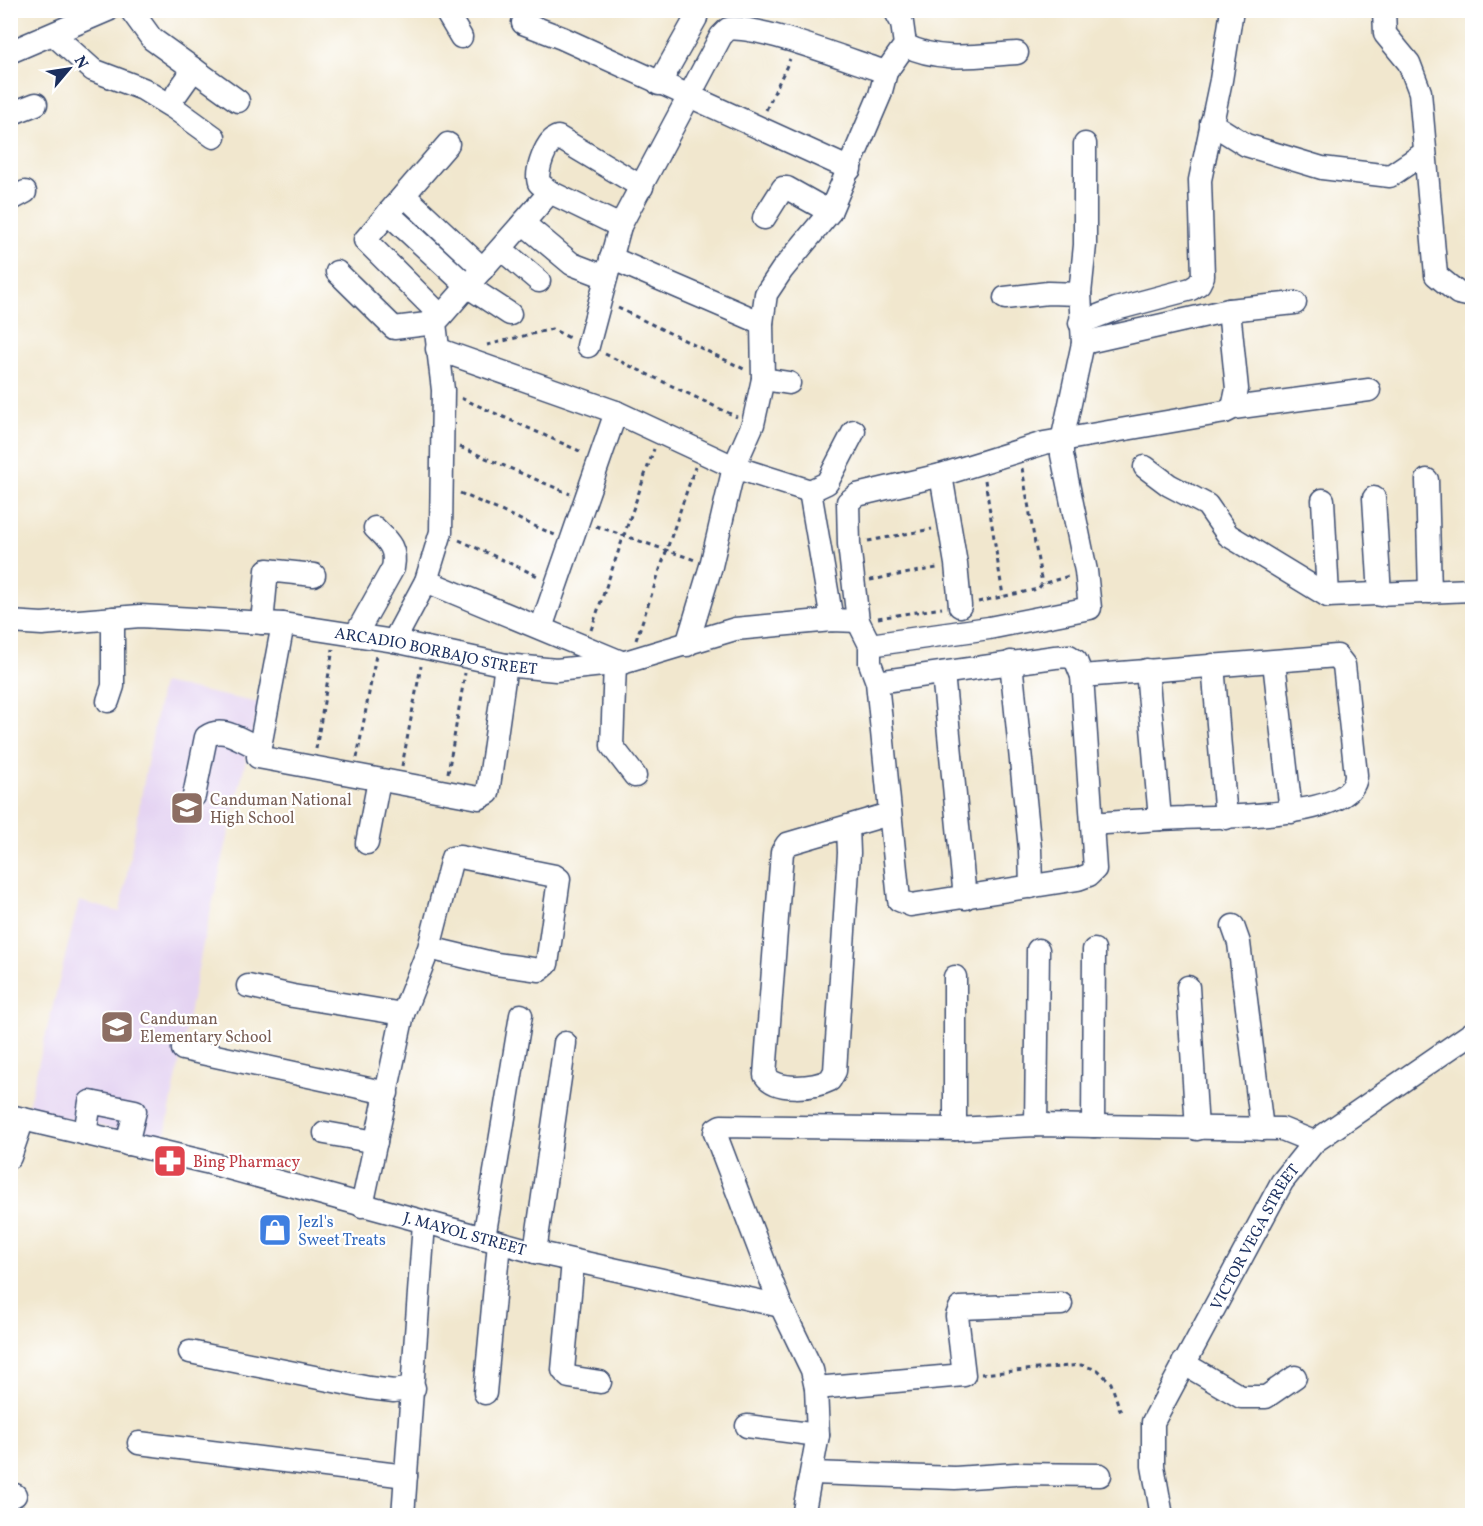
<svg xmlns="http://www.w3.org/2000/svg" width="1483" height="1526" font-family="Vollkorn,serif">
  <rect width="100%" height="100%" fill="#fff"/>
  <filter id="ink" filterUnits="userSpaceOnUse"><feTurbulence type="fractalNoise" baseFrequency=".0167" numOctaves="2"/><feDisplacementMap in="SourceGraphic" scale="12" xChannelSelector="R" yChannelSelector="G"/><feConvolveMatrix kernelMatrix="1 2 1 2 8 2 1 2 1" color-interpolation-filters="sRGB"/></filter>
  <filter id="wash" filterUnits="userSpaceOnUse"><feTurbulence type="fractalNoise" baseFrequency=".008" numOctaves="4" result="noise"/><feDisplacementMap in="SourceGraphic" scale="24" xChannelSelector="R" yChannelSelector="G"/><feGaussianBlur stdDeviation="1.35" result="paint"/><feColorMatrix in="noise" values="0 0 0 0 0 0 0 0 0 0 0 0 0 0 0 0 0 1.4 0 .05"/><feComposite in="paint" operator="in"/></filter>
  <g filter="url(#wash)">
    <rect width="100%" height="100%" fill="#f1e7ce"/>
    <path fill="#e4d3f2" d="M162,683L259,703L203,944L164,1140L27,1110L79,901L120,912Z"/>
  </g>
  <g filter="url(#ink)">
    <g fill="none" stroke-linecap="round" stroke-linejoin="round">
      <defs>
        <g id="minor">
          <path d="M131,10L152,39L238,101"/>
          <path d="M445,10L461,37"/>
          <path d="M1384,10L1385,34L1409,63L1420,92L1436,275L1458,293L1472,296"/>
          <path d="M523,23L562,38L850,169"/>
          <path d="M54,35L93,70L143,89L174,108L214,137"/>
          <path d="M905,45C940,63 980,55 1017,53"/>
          <path d="M10,52L108,10"/>
          <path d="M659,84L696,18"/>
          <path d="M177,93L194,69"/>
          <path d="M10,114L36,104"/>
          <path d="M1211,123L1246,145L1322,168L1390,176L1424,153"/>
          <path d="M550,192L539,183C535,172 546,140 558,137L642,187"/>
          <path d="M404,195L483,269"/>
          <path d="M10,200L25,192"/>
          <path d="M388,213L467,286L510,314"/>
          <path d="M764,218L783,188H787L830,212"/>
          <path d="M523,223L572,264L606,277"/>
          <path d="M501,249L539,281"/>
          <path d="M611,258L762,323"/>
          <path d="M337,272L394,328L435,323"/>
          <path d="M1005,298L1048,293L1080,294"/>
          <path d="M1229,310L1237,389L1233,408"/>
          <path d="M441,316L365,240L448,144"/>
          <path d="M1080,323L1116,309L1191,289L1199,284L1203,276L1200,180L1221,80L1232,10"/>
          <path d="M1083,343L1229,310L1295,303"/>
          <path d="M588,346L620,226L721,36L728,29C757,24 854,62 886,72"/>
          <path d="M437,349L616,412L734,467L810,491L827,483L854,431"/>
          <path d="M763,379L789,383"/>
          <path d="M1145,467L1169,485L1207,505L1228,535L1328,596L1472,590"/>
          <path d="M941,475L956,564L960,606"/>
          <path d="M1427,480L1430,592"/>
          <path d="M810,491L832,620"/>
          <path d="M1374,498L1380,595"/>
          <path d="M1323,500L1328,596"/>
          <path d="M426,581L621,662"/>
          <path id="s1" d="M10,622L42,624L140,616L283,624L394,641L506,665L556,670L622,663L735,629L832,620L858,621"/>
          <path d="M262,623L267,570L314,575"/>
          <path d="M283,624L258,757L479,798L488,793L506,665"/>
          <path d="M541,628L616,412"/>
          <path d="M356,634L393,568C397,548 388,541 375,528"/>
          <path d="M394,641L426,581L441,532L443,390L435,323L550,192L620,226"/>
          <path d="M687,645L711,566L734,467L753,424L763,379L762,323L766,294L782,270L830,212L880,95L886,72L905,45L902,23L895,10"/>
          <path d="M870,645L989,628L1090,608L1086,571L1062,455V441L1083,343L1080,294L1085,245V144"/>
          <path d="M1011,662L1030,849L1031,887"/>
          <path d="M1274,662L1291,812"/>
          <path d="M615,663L612,746L635,776"/>
          <path d="M1213,665L1226,818"/>
          <path d="M1147,670L1160,819"/>
          <path d="M943,673L965,898"/>
          <path d="M1082,676L1337,656L1344,665L1356,775C1356,820 1215,816 1184,818C1153,819 1123,822 1093,824"/>
          <path d="M877,682L1055,657L1069,656L1076,661L1082,676L1095,869L1089,875L1078,879L911,905L899,900L877,682L870,663V645L858,621L849,544L848,502L857,495L941,475L1044,443L1225,412L1233,408L1369,390"/>
          <path d="M108,701L113,686V618"/>
          <path d="M194,796L206,737C223,724 242,742 260,748"/>
          <path d="M848,826L849,853L835,1071L830,1080C814,1088 776,1092 765,1075L782,852L787,844L889,814"/>
          <path d="M367,843L379,780"/>
          <path d="M1233,926L1239,943L1262,1129"/>
          <path d="M955,977V1129"/>
          <path d="M248,986L293,996L403,1014"/>
          <path d="M1188,987L1197,1129"/>
          <path d="M183,1049L387,1093"/>
          <path id="s2" d="M10,1116L206,1162L535,1252L781,1306"/>
          <path d="M1036,1125L1038,950"/>
          <path d="M1093,1126L1094,950"/>
          <path d="M325,1133L376,1142"/>
          <path d="M85,1134L90,1102L135,1111L127,1144"/>
          <path d="M10,1157L23,1119"/>
          <path d="M362,1206L403,1014L429,948L452,858L460,857L555,876L559,879L547,964L540,970L496,964L429,948"/>
          <path d="M484,1238L521,1015"/>
          <path d="M535,1252L565,1043"/>
          <path d="M573,1261L563,1370L569,1377L600,1382"/>
          <path d="M190,1352L369,1388L394,1391L414,1388"/>
          <path d="M1183,1363L1241,1397H1266L1295,1377"/>
          <path d="M816,1388L964,1375L957,1316L960,1308L1061,1304"/>
          <path d="M485,1393L499,1243"/>
          <path d="M747,1426L818,1435"/>
          <path d="M139,1443L406,1476"/>
          <path d="M812,1473L955,1478L1016,1474L1100,1475"/>
          <path d="M10,1496L15,1495"/>
          <path d="M403,1516L424,1223"/>
          <path d="M803,1516L818,1435L816,1388L812,1370L781,1306L715,1133L716,1129L721,1126L955,1129L1036,1125L1282,1129L1314,1142"/>
          <path id="s3" d="M1162,1516L1153,1466V1422L1282,1182L1314,1142L1472,1033"/>
        </g>
      </defs>
      <use href="#minor" stroke="#3b4b6f" stroke-width="25"/>
      <g stroke="#3b4b6f" stroke-width="3" stroke-dasharray="4.5 4.5" stroke-linecap="butt">
        <path d="M766,110L790,59"/>
        <path d="M618,308L744,369"/>
        <path d="M487,345L552,329L572,339"/>
        <path d="M605,354L737,417"/>
        <path d="M461,398L584,453"/>
        <path d="M460,447L570,494"/>
        <path d="M1022,468L1042,584"/>
        <path d="M985,480L1003,596"/>
        <path d="M460,493L555,535"/>
        <path d="M596,526L695,560"/>
        <path d="M459,540L540,577"/>
        <path d="M868,541L932,529"/>
        <path d="M870,580L937,568"/>
        <path d="M978,602L1038,589L1042,584L1069,576"/>
        <path d="M878,618L942,608"/>
        <path d="M591,630L654,449"/>
        <path d="M636,640L695,467"/>
        <path d="M316,749L333,649"/>
        <path d="M357,758L376,655"/>
        <path d="M402,766L421,666"/>
        <path d="M448,773L465,673"/>
        <path d="M981,1374L1081,1365L1098,1370L1111,1383L1121,1413"/>
      </g>
      <use href="#minor" stroke="#fff" stroke-width="22"/>
    </g>
  </g>
  <defs>
    <symbol id="school-square" viewBox="-11 -11 22 22"><rect x="-9" y="-9" width="18" height="18" rx="4" fill="#8d6e63" stroke="#fff"/><path d="M0-5L7-2L0 1L-7-2ZM-4 1L0 2.5L4 1V4Q0 6-4 4Z" fill="#fff"/></symbol>
    <symbol id="pharmacy-square" viewBox="-11 -11 22 22"><rect x="-9" y="-9" width="18" height="18" rx="4" fill="#e0444e" stroke="#fff"/><path d="M-2-6h4v4h4v4h-4v4h-4v-4h-4v-4h4Z" fill="#fff"/></symbol>
    <symbol id="shop-square" viewBox="-11 -11 22 22"><rect x="-9" y="-9" width="18" height="18" rx="4" fill="#3f7fe0" stroke="#fff"/><path d="M-5-2.5h2.3a2.7 3.5 0 0 1 5.4 0H5L5.5 6h-11ZM-1.5-2.5h3a1.5 2.3 0 0 0-3 0Z" fill="#fff"/></symbol>
  </defs>
  <g fill-rule="evenodd">
    <use href="#school-square" x="168" y="789" width="38" height="38"/>
    <use href="#school-square" x="98" y="1008" width="38" height="38"/>
    <use href="#pharmacy-square" x="151" y="1142" width="38" height="38"/>
    <use href="#shop-square" x="256" y="1211" width="38" height="38"/>
  </g>
  <g text-anchor="middle" stroke-width="4.5" stroke-linejoin="round" paint-order="stroke">
    <g font-size="16" fill="#1b2f5e" stroke="#fff">
      <text dy="6" stroke="none"><textPath href="#s1" startOffset="429">ARCADIO BORBAJO STREET</textPath></text>
      <text dy="6" stroke="none"><textPath href="#s2" startOffset="470">J. MAYOL STREET</textPath></text>
      <text dy="6" stroke="none"><textPath href="#s3" startOffset="306">VICTOR VEGA STREET</textPath></text>
    </g>
    <g font-size="16" fill="#785e54" stroke="#fff" text-anchor="start">
      <text x="210" y="805">Canduman National<tspan x="210" dy="18">High School</tspan></text>
      <text x="140" y="1024">Canduman<tspan x="140" dy="18">Elementary School</tspan></text>
    </g>
    <g font-size="16" fill="#be3a42" stroke="#fff" text-anchor="start">
      <text x="193" y="1167">Bing Pharmacy</text>
    </g>
    <g font-size="16" fill="#366cbe" stroke="#fff" text-anchor="start">
      <text x="298" y="1227">Jezl's<tspan x="298" dy="18">Sweet Treats</tspan></text>
    </g>
  </g>
  <rect width="1483" height="1526" fill="none" stroke="#fff" stroke-width="36"/>
  <g transform="translate(69 69) rotate(61)" stroke="#ffffff" stroke-width="4.5" paint-order="stroke">
  <path d="M0-4.5L10 22L0 15L-10 22Z" fill="#1b2f5e"/>
  <text y="-9" font-size="16" font-weight="bold" text-anchor="middle" fill="#1b2f5e">N</text>
  </g>
</svg>
